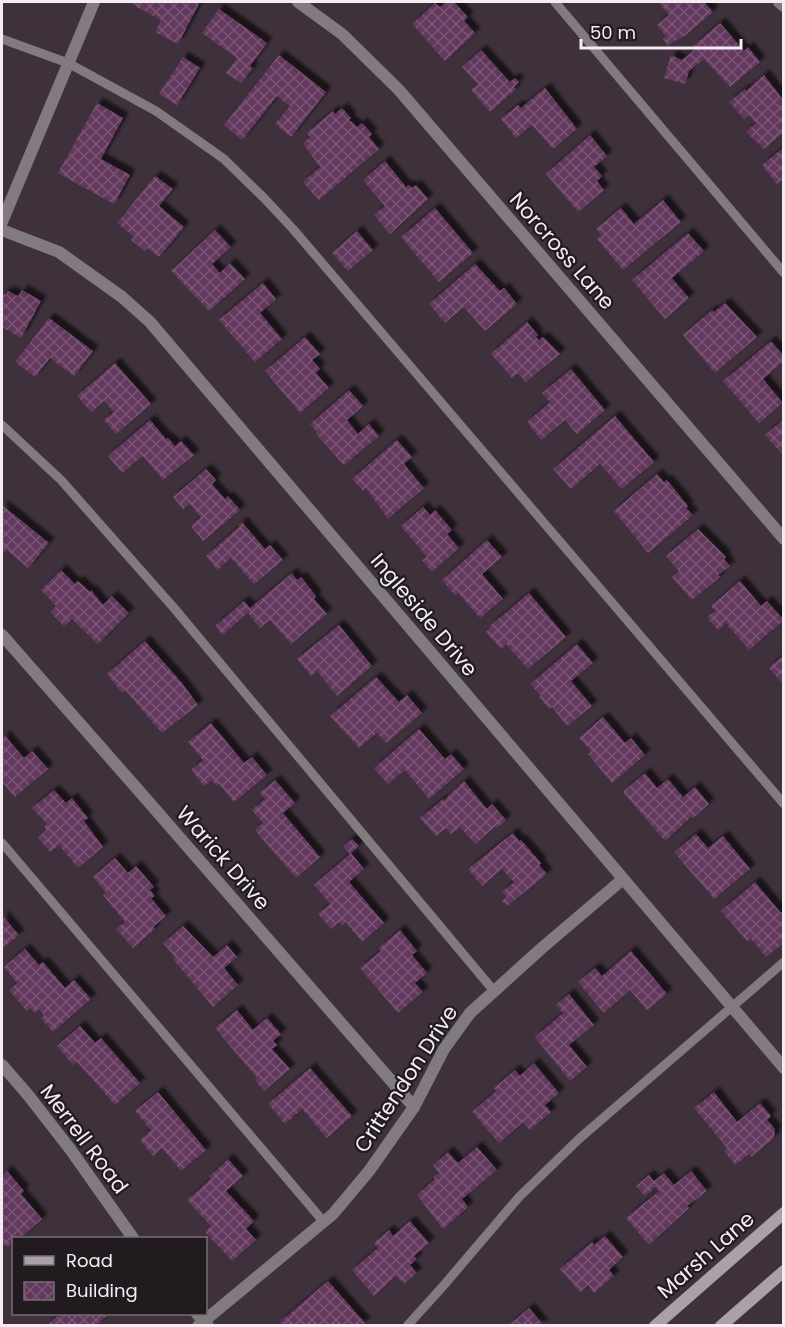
<svg xmlns="http://www.w3.org/2000/svg" width="785" height="1327" font-family="Poppins,sans-serif">
  <defs>
    <pattern id="building-cross-hatch" width="8" height="8" patternUnits="userSpaceOnUse" patternTransform="scale(1.5)"><rect width="8" height="8" fill="#63385d"/><path d="M0 0l8 8M0 8l8-8" fill="none" stroke="#7a5575"/></pattern>
    <filter id="shadow"><feDropShadow dx="5.5" dy="-5.5" stdDeviation="1.5" flood-color="#0009"/></filter>
  </defs>
  <rect width="100%" height="100%" fill="#3e313c"/>
  <g fill="url(#building-cross-hatch)" filter="url(#shadow)">
    <path d="M131,2H200L178,44L155,32L161,20L130,3Z"/>
    <path d="M446,2H454L468,17L464,21L475,33L445,61L412,24L435,3L440,7Z"/>
    <path d="M658,2H704L713,12L686,35L668,45L663,39L666,36L657,25L669,15Z"/>
    <path d="M219,9L267,43L250,66L253,68L241,83L226,73L237,58L202,33Z"/>
    <path d="M720,23L744,51L748,47L760,62L730,87L704,59L689,71L685,84L664,78L671,55L682,60L695,49L693,46Z"/>
    <path d="M481,50L510,82L515,78L519,82L514,87L516,89L490,112L471,90L478,84L462,67Z"/>
    <path d="M279,55L326,92L291,137L275,124L290,106L277,96L242,140L224,125Z"/>
    <path d="M183,57L200,68L177,105L159,94Z"/>
    <path d="M764,75L784,101V132L764,149L746,132L756,123L749,115L744,119L729,102L745,89L746,91Z"/>
    <path d="M545,88L577,129L553,149L532,125L516,138L501,119L518,105L521,108Z"/>
    <path d="M97,103L123,118L101,159L130,175L114,204L58,173Z"/>
    <path d="M342,108L351,118L349,120L350,122L351,121L357,127L362,123L372,134L369,137L379,149L319,200L303,182L320,167L303,143L310,137L307,133L333,111L335,114Z"/>
    <path d="M590,135L607,156L594,167L602,176L597,181L604,190L578,212L546,174Z"/>
    <path d="M784,147V178L777,184L762,165Z"/>
    <path d="M385,161L406,187L409,185L412,188L416,185L428,199L390,234L374,215L385,206L363,180Z"/>
    <path d="M155,176L173,189L159,206L184,227L159,257L147,248L145,251L131,240L134,237L117,223Z"/>
    <path d="M663,200L681,222L623,270L597,239L601,235L596,229L621,208L634,224Z"/>
    <path d="M435,208L473,253L439,282L401,237Z"/>
    <path d="M215,230L231,247L212,264L220,273L230,263L245,279L209,311L171,271Z"/>
    <path d="M357,231L373,250L348,271L332,253Z"/>
    <path d="M688,233L704,251L672,278L689,298L665,319L632,280Z"/>
    <path d="M475,264L500,291L504,288L517,304L485,331L464,307L445,323L429,304Z"/>
    <path d="M263,283L276,299L260,313L282,339L255,362L219,320Z"/>
    <path d="M22,290L41,301L21,338L2,327V293L6,295L8,291L18,296Z"/>
    <path d="M725,303L757,337L715,373L683,335L712,310L714,312Z"/>
    <path d="M49,318L93,351L74,376L50,358L35,377L15,362Z"/>
    <path d="M527,322L538,335L536,337L539,340L543,337L560,354L526,382L518,373L512,378L491,354Z"/>
    <path d="M305,337L320,354L312,360L320,369L316,373L329,388L300,413L265,371Z"/>
    <path d="M771,341L784,356V361L763,379L783,403L759,423L723,381Z"/>
    <path d="M115,363L151,404L116,434L104,420L114,412L104,401L91,412L77,396Z"/>
    <path d="M571,369L605,410L577,434L565,420L541,440L527,422L550,402L542,393Z"/>
    <path d="M349,390L363,406L347,420L358,434L369,424L379,436L344,465L315,433L317,432L310,424Z"/>
    <path d="M615,416L654,462L622,489L600,464L571,489L553,469Z"/>
    <path d="M784,419V456L765,435Z"/>
    <path d="M150,420L166,439L168,438L175,446L181,441L194,455L163,480L143,456L122,473L108,456Z"/>
    <path d="M397,440L412,457L404,464L424,488L388,519L366,488L363,491L352,479Z"/>
    <path d="M206,469L216,480L212,484L225,499L228,496L240,510L203,541L191,526L201,517L190,504L183,509L173,497Z"/>
    <path d="M657,474L664,482L667,480L688,506L686,508L693,515L648,553L614,511Z"/>
    <path d="M2,505L49,543L28,568L7,550L4,553L2,551Z"/>
    <path d="M423,507L430,515L435,510L452,530L447,534L459,548L432,572L422,560L427,557L401,526Z"/>
    <path d="M242,522L265,549L270,545L283,560L254,584L231,558L217,570L206,556L240,526L238,525Z"/>
    <path d="M698,529L726,557L724,559L730,566L718,575L720,577L692,600L672,577L679,571L666,556Z"/>
    <path d="M487,540L502,557L482,574L503,599L480,618L458,593L455,595L442,580Z"/>
    <path d="M61,570L75,584L78,581L90,592L91,590L103,605L112,596L129,613L98,644L72,619L64,626L50,612L56,606L41,590Z"/>
    <path d="M292,573L297,580L301,577L316,596L314,599L327,614L291,644L270,620L260,628L248,613L222,635L215,626L244,601L250,608Z"/>
    <path d="M740,581L761,606L767,601L784,620L749,650L726,623L718,630L707,617L715,611L711,606Z"/>
    <path d="M529,593L566,637L528,669L506,644L501,649L486,632L491,627L490,626Z"/>
    <path d="M339,625L372,666L337,696L317,671L311,676L297,659Z"/>
    <path d="M145,641L182,683L198,705L162,733L125,690L122,693L107,674Z"/>
    <path d="M577,644L593,663L571,681L592,706L567,726L552,707L549,709L539,697L541,696L530,684Z"/>
    <path d="M784,655V679L781,682L769,668Z"/>
    <path d="M376,677L399,702L407,695L422,713L386,743L377,733L359,748L330,716Z"/>
    <path d="M603,717L625,743L631,738L645,755L612,783L588,754L591,751L579,738Z"/>
    <path d="M211,723L244,763L252,757L267,775L234,802L219,784L216,786L212,780L204,786L191,770L203,760L188,742Z"/>
    <path d="M419,729L445,759L451,754L464,769L429,799L405,770L388,784L374,768Z"/>
    <path d="M5,736L24,758L32,751L48,769L15,797L2,782V738Z"/>
    <path d="M645,773L657,788L668,779L683,797L695,787L709,804L693,818L691,817L665,841L623,792Z"/>
    <path d="M275,780L295,803L283,813L320,857L296,878L255,830L263,823L252,810L265,799L260,793Z"/>
    <path d="M464,781L487,809L492,804L506,820L497,828L496,826L475,844L460,827L451,834L446,828L436,836L420,818L443,799L444,800Z"/>
    <path d="M54,790L66,803L72,798L88,818L84,821L103,847L78,868L59,845L50,852L38,838L46,830L44,827L47,824L32,808Z"/>
    <path d="M513,833L519,841L521,840L541,863L539,865L547,874L507,906L502,901L507,897L502,892L514,882L502,869L482,886L468,869Z"/>
    <path d="M696,834L708,848L723,836L750,869L714,899L674,852Z"/>
    <path d="M352,839L359,846L350,854L343,846Z"/>
    <path d="M351,853L364,869L349,882L384,923L362,942L346,922L342,926L339,922L331,929L318,914L330,904L314,885Z"/>
    <path d="M115,858L128,873L136,866L154,887L150,890L155,896L151,898L166,916L153,927L155,929L133,948L116,929L125,922L103,895L106,892L93,877Z"/>
    <path d="M755,882L781,913L784,910V943L766,957L751,939L747,941L721,911Z"/>
    <path d="M2,915L19,935L2,949Z"/>
    <path d="M183,926L213,957L227,945L237,957L224,968L238,985L213,1007L173,959L175,957L163,943Z"/>
    <path d="M400,930L417,951L412,955L427,973L415,983L423,992L398,1013L360,968L381,951L379,948Z"/>
    <path d="M25,949L39,965L43,962L65,988L74,980L91,999L53,1032L41,1018L44,1015L39,1009L35,1013L31,1008L27,1011L9,990L17,983L4,967Z"/>
    <path d="M631,951L667,994L647,1010L630,990L604,1013L578,982L595,968L602,976Z"/>
    <path d="M569,994L594,1025L569,1045L587,1067L570,1081L535,1037L563,1013L556,1005Z"/>
    <path d="M237,1010L253,1030L267,1018L281,1034L273,1041L277,1045L272,1049L290,1069L264,1091L255,1080L257,1078L215,1028Z"/>
    <path d="M80,1026L95,1043L101,1038L140,1083L115,1105L77,1062L73,1065L57,1046Z"/>
    <path d="M534,1063L559,1093L545,1105L551,1112L530,1130L523,1122L499,1143L472,1112L496,1091L494,1088L515,1070L520,1076Z"/>
    <path d="M310,1068L352,1116L327,1138L302,1109L285,1124L268,1104Z"/>
    <path d="M158,1092L206,1150L181,1171L162,1148L153,1156L140,1140L151,1130L135,1111Z"/>
    <path d="M714,1092L737,1122L760,1103L771,1116L767,1120L775,1129L774,1138L751,1157L749,1154L735,1165L724,1151L727,1148L694,1108Z"/>
    <path d="M477,1147L497,1170L462,1199L468,1207L443,1229L417,1195L435,1179L433,1177L439,1173L433,1165L448,1152L458,1163Z"/>
    <path d="M228,1159L243,1176L226,1191L254,1221L246,1229L256,1240L232,1261L205,1232L211,1226L187,1200L211,1179L209,1177Z"/>
    <path d="M7,1171L24,1191L21,1194L42,1219L20,1238H14V1246L11,1243L7,1247L2,1242V1176Z"/>
    <path d="M691,1171L707,1191L687,1206L689,1208L649,1245L626,1218L659,1191L655,1187L645,1196L636,1186L649,1175L654,1181L664,1173L674,1185Z"/>
    <path d="M410,1221L429,1243L414,1256L417,1259L410,1265L417,1273L404,1284L396,1276L374,1296L352,1270L378,1248L374,1243L389,1230L393,1236Z"/>
    <path d="M605,1236L623,1257L609,1270L614,1276L594,1293L588,1285L580,1292L560,1269L592,1242L594,1245Z"/>
    <path d="M328,1281L365,1323L362,1326H283L280,1322Z"/>
    <path d="M529,1308L544,1326H508Z"/>
    <path d="M60,1314H109L95,1326H46Z"/>
  </g>
  <g fill="none" stroke-linecap="round" stroke-linejoin="round">
    <g stroke="#817a7f" stroke-width="9">
      <path d="M555,2L784,273"/>
      <path d="M2,39L68,63L156,111L224,159L264,198L293,229L784,804"/>
      <path d="M2,425L61,480L174,608L494,991"/>
      <path d="M2,843L323,1221"/>
      <path d="M407,1326L444,1285L519,1197L580,1138L784,962"/>
    </g>
    <g stroke="#817a7f" stroke-width="12">
      <path d="M298,2L342,34L399,90L784,539"/>
      <path d="M779,2L784,6"/>
      <path d="M2,222L94,2"/>
      <path d="M2,230L59,252L122,297L150,322L784,1068"/>
      <path d="M2,635L147,800L414,1107"/>
      <path d="M198,1326L333,1214L369,1171L414,1107L444,1049L470,1013L543,947L623,879"/>
    </g>
    <g stroke="#817a7f" stroke-width="12">
      <path d="M2,1065L28,1095L70,1149L133,1238"/>
      <path d="M197,1314L208,1326"/>
    </g>
    <g stroke="#aba0a9" stroke-width="12">
      <path d="M655,1326L784,1213"/>
      <path d="M721,1326L784,1271"/>
    </g>
  </g>
  <g text-anchor="middle" stroke-width="4.5" stroke-linejoin="round" paint-order="stroke">
    <g font-size="21" fill="#f4ecf2" stroke="#211b20">
      <text transform="translate(562 251) rotate(49)" y="7">Norcross Lane</text>
      <text transform="translate(424 615) rotate(50)" y="7">Ingleside Drive</text>
      <text transform="translate(223 858) rotate(49)" y="7">Warick Drive</text>
      <text transform="translate(406 1079) rotate(-57)" y="7">Crittendon Drive</text>
      <text transform="translate(84 1139) rotate(53)" y="7">Merrell Road</text>
      <text transform="translate(706 1255) rotate(-41)" y="7">Marsh Lane</text>
    </g>
  </g>
  <rect width="785" height="1327" fill="none" stroke="#f4ecf2" stroke-width="6"/>
  <rect x="12" y="1237" width="195" height="78" fill="#211b20" stroke="#756f74" stroke-width="1.5"/>
  <rect x="24" y="1256" width="30" height="9" fill="#aba0a9" stroke="#756f74" stroke-width="1.5"/>
  <text x="66" y="1267" font-size="18" fill="#f4ecf2">Road</text>
  <rect x="24" y="1282" width="30" height="18" fill="url(#building-cross-hatch)" stroke="#756f74" stroke-width="1.5"/>
  <text x="66" y="1297" font-size="18" fill="#f4ecf2">Building</text>
  <path d="M581 39v9h160v-9" fill="none" stroke="#f4ecf2" stroke-width="3"/>
  <text x="590" y="39" font-size="18" fill="#f4ecf2" stroke="#211b20" stroke-width="4.5" paint-order="stroke">50 m</text>
</svg>
